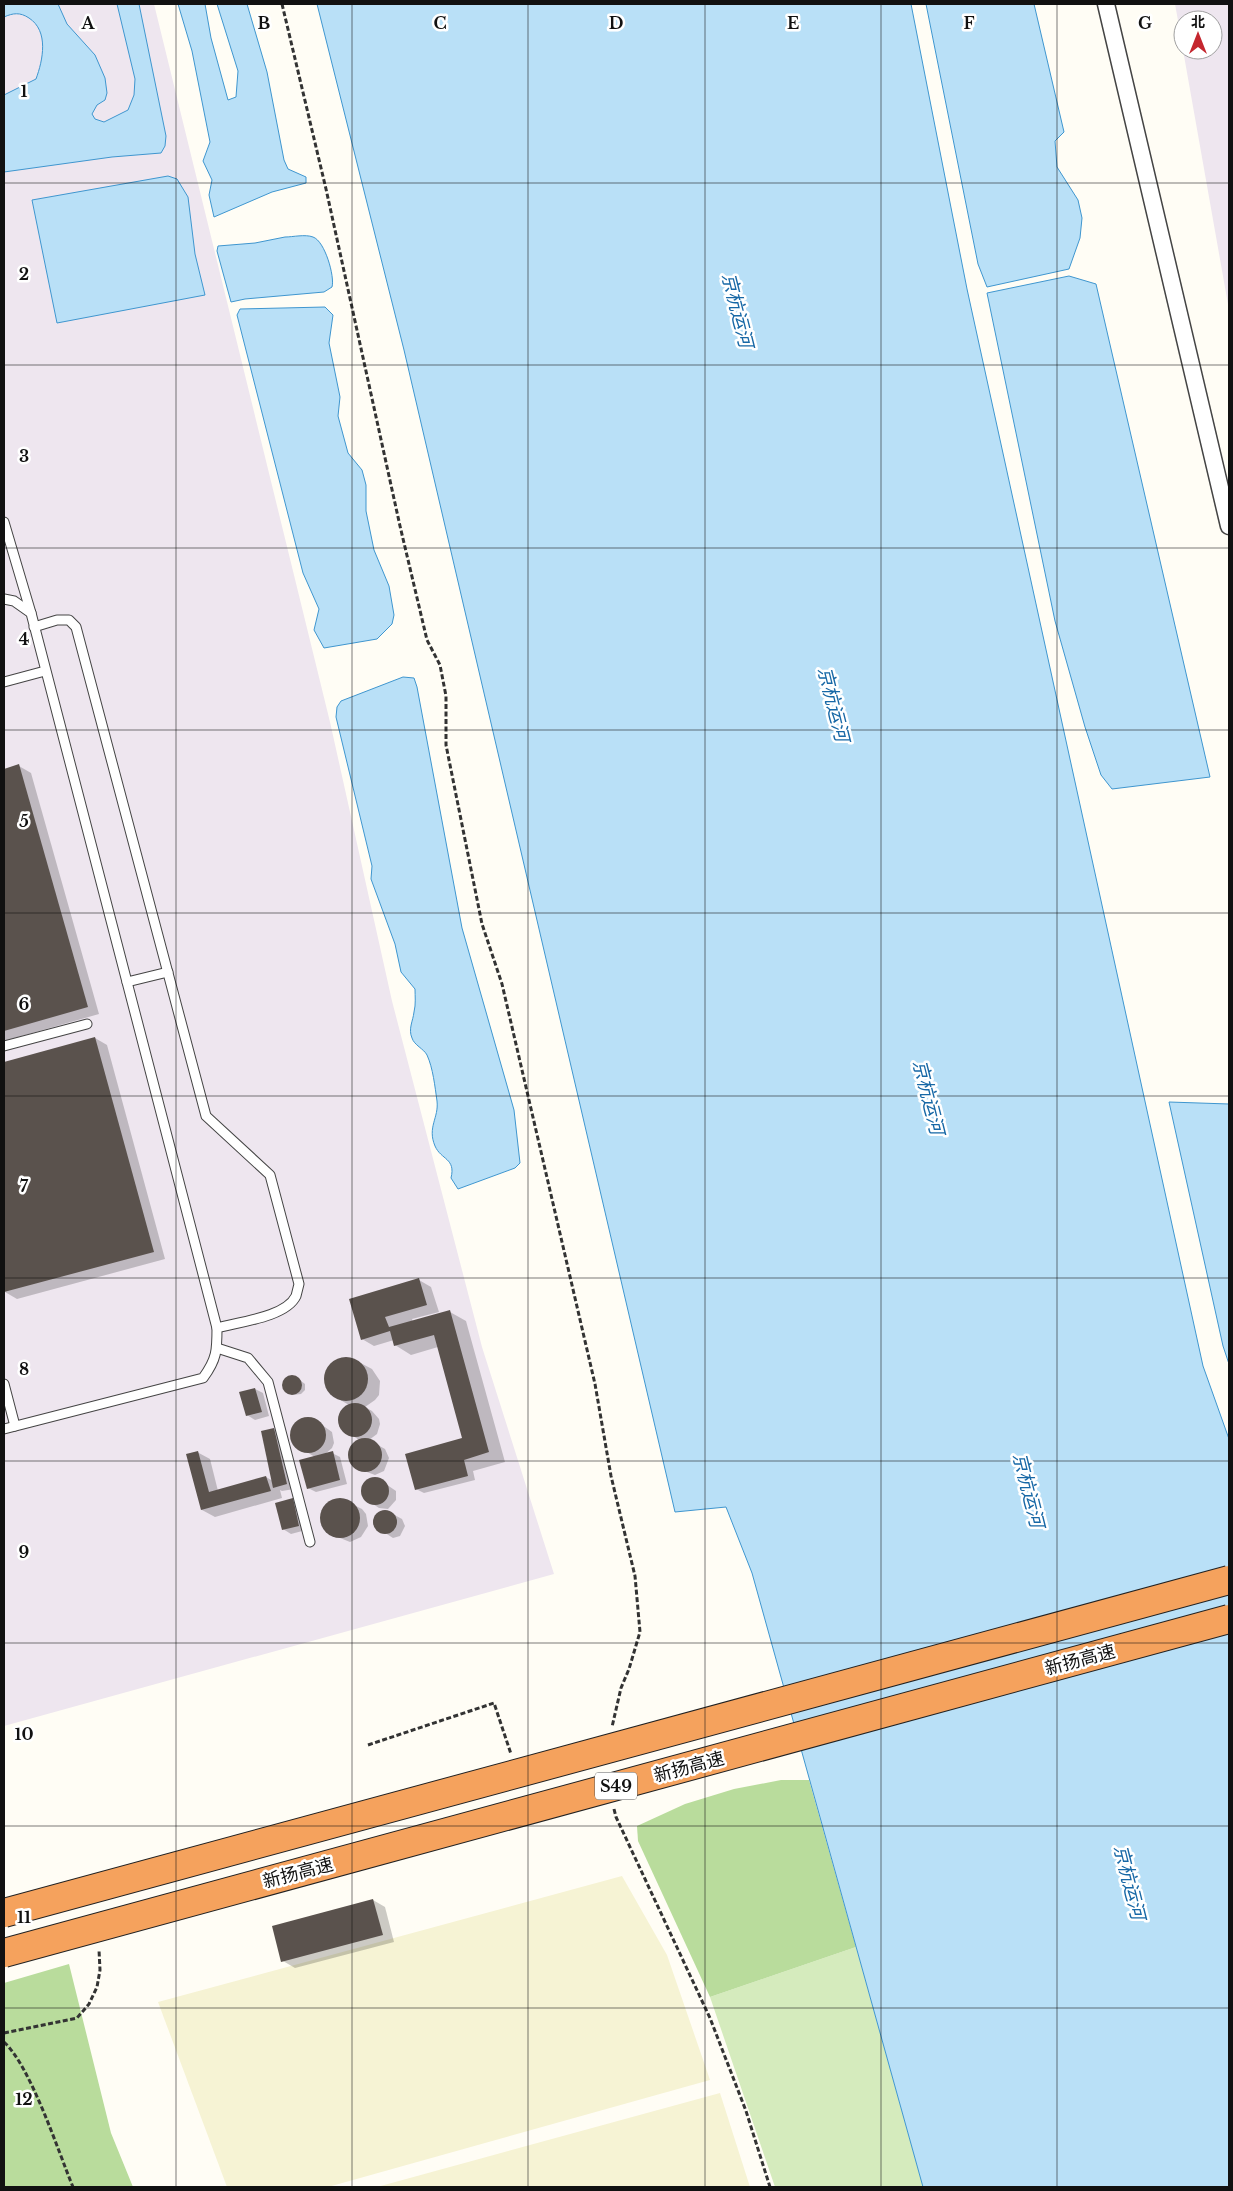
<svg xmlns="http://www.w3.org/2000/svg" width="1233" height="2191" font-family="'Libre Baskerville','Noto Sans SC',serif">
  <rect width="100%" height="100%" fill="#fffdf5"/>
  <g fill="#eee6ef">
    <path d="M4,4H154L330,722L392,1001L482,1347L554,1574L4,1726Z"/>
    <path d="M1175,4H1229V310L1183,50H1213V20H1183V48Z"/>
  </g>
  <g fill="#f6f3d4">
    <path d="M622,1876L667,1955L710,2080L328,2187H227L158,2002Z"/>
    <path d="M720,2093L750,2187H377Z"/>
  </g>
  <path fill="#d5ebbd" d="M856,1947L920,2176L936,2187H775L710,1997Z"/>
  <g fill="#b9dc9c">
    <path d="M781,1780H809L856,1947L710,1997L638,1841L637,1826L685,1804L734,1789Z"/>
    <path d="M69,1964L111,2133L133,2187H4V1983Z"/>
  </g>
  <g fill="#b9e0f7" stroke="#3f96cf">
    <path d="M4,4H58L67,24L95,55L105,78L107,93L105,100L97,105L92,114L95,119L104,122L128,110L134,95L135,79L117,4H139L166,136L165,146L161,153L112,157L4,172V95L36,79C43,60 49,31 29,18C20,12 13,13 4,17Z"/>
    <path d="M178,4H205L211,38L228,100L236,97L238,71L217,4H247L267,72L284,160L288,169L306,177V183L272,192L214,217L209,195L212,180L203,161L210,142L192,51Z"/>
    <path d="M317,4H911L967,289L1203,1366L1229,1439V2187H923L752,1573L726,1507L675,1512L404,350Z"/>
    <path d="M926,4H1034L1064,132L1055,141L1057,167L1078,200L1082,218L1080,238L1069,269L987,287L978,264Z"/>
    <path d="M168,176L177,179L188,197L195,254L205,295L57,323L32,200Z"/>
    <path d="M285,237C293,237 305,234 313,237C325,241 335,277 332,287L324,292L245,299L231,302L217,251L218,246L255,243Z"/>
    <path d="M1069,276L1096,284L1210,777L1112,789L1101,775L1085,727L1055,621L987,293Z"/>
    <path d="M325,307L333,315L329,343L340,397L338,416L348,453L362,470L366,485V511L374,550L389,586L394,615L392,624L377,639L324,648L314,630L319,609L303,573L237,315L240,309Z"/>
    <path d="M403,677L414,678L417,687L462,928L514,1110L520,1163L515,1168L458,1189L451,1178C456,1158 441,1160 435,1146C427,1127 439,1118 437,1101C435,1087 433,1068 427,1055C424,1049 414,1045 412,1038C408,1029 413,1021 414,1012C416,1004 415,996 415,989L401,972L395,944L371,879L372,866L336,717L337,707L341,701Z"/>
    <path d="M1169,1102L1229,1104V1364L1223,1346Z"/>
  </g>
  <g fill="#0003">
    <path d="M19,766L31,773L99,1014L4,1041V770Z"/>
    <path d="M95,1038L107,1045L165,1259L17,1299L5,1292L4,1287V1063Z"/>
    <path d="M419,1280L431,1287L439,1312L412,1319L413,1322L450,1312L466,1321L505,1462L473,1471L475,1480L424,1493L416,1489L464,1439L438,1347L411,1355L395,1345L394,1340L374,1346L362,1339Z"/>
    <path d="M353,1359L372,1369L380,1381L379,1395L375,1400L365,1407L372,1411L379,1419L380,1424L377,1434L369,1440L385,1449L389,1458L384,1471L375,1475L356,1468L349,1459V1454L353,1444L359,1440L342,1428L340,1417L341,1413L349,1405L337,1398L327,1388L326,1375L328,1369L339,1360Z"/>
    <path d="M291,1377L297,1378L305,1384V1390L301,1394L293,1395L284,1386L285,1381Z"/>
    <path d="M255,1389L263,1393L269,1416L255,1420L247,1415Z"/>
    <path d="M304,1419L315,1420L332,1432L334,1443L332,1448L324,1455L332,1453L340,1457L347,1484L316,1492L308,1488L315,1457L295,1445L293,1441V1430L299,1421Z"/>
    <path d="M274,1429L281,1434L294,1489L282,1491L280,1490L282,1498L215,1517L202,1510L187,1455L197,1452L210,1459L218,1491L266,1477L273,1481Z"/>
    <path d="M377,1478L396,1491V1500L388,1509L379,1508L364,1498L363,1486L369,1480Z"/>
    <path d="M341,1499L362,1509L366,1514L368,1526L361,1537L350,1542L335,1536L325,1529L322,1524V1512L329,1502Z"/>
    <path d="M292,1500L300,1504L306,1530L291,1534L283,1529Z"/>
    <path d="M387,1511L402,1519L405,1526L400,1536L393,1538L376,1527L375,1517L380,1512Z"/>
    <path d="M373,1900L385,1907L394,1942L295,1968L283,1961Z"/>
  </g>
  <g fill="#5a524d">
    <path d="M19,764L88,1007L4,1031V769Z"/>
    <path d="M95,1037L154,1252L4,1292V1062Z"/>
    <path d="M419,1278L427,1305L385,1317L389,1327L450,1310L489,1452L464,1460L468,1476L415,1490L405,1454L462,1438L434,1335L394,1346L390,1331L361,1340L349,1299Z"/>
    <circle cx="346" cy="1379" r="22"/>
    <circle cx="292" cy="1385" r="10"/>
    <path d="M255,1388L262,1412L246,1416L239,1392Z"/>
    <circle cx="355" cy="1420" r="17"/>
    <circle cx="308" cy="1435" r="18"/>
    <path d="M274,1428L287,1484L273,1488L261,1431Z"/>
    <circle cx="365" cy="1455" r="17"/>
    <path d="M198,1451L209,1492L266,1476L271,1491L201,1510L186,1454Z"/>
    <path d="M333,1451L340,1480L307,1489L299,1460Z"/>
    <circle cx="375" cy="1491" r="14"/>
    <circle cx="340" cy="1518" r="20"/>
    <path d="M293,1498L299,1526L282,1530L275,1503Z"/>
    <circle cx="385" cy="1522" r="12"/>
    <path d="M373,1899L383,1935L281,1962L272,1926Z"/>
  </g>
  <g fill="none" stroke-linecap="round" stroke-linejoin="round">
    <defs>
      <g id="lane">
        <path d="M4,522L31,613"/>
        <path d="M4,599L14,601L31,613L217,1328C217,1350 217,1359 203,1378L4,1429"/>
        <path d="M34,627L57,620H69L76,627L206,1116L270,1175L299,1284C298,1288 297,1292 296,1296C286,1317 239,1322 217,1328"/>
        <path d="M4,682L45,671"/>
        <path d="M127,982L168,972"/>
        <path d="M4,1046L87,1024"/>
        <path d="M217,1348L248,1358L268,1382L310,1542"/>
        <path d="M4,1384L15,1426"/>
      </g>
      <path id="street" d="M1106,4L1229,526"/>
    </defs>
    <use href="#lane" stroke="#444" stroke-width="11"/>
    <use href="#street" stroke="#444" stroke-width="19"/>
    <g stroke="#333" stroke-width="3" stroke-dasharray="5 2.5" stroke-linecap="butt">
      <path d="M282,4L326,189L400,526L427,640L440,665L446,696V745L482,924L502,984L595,1384L611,1476L635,1576L640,1632L629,1669L621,1688L612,1727"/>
      <path d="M368,1745L494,1703L511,1754"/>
      <path d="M614,1809L616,1817L710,2018L746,2111L770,2187"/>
      <path d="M4,2033L77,2018L89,2004L97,1987L100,1970L99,1950"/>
      <path d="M4,2042C31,2067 58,2151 73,2187"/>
    </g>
    <use href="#lane" stroke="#fff" stroke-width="9"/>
    <use href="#street" stroke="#fff" stroke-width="16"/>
    <defs>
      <g id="highway-bridge">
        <path d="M4,1913L1229,1580"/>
        <path d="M4,1953L1229,1619"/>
      </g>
    </defs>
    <use href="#highway-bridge" stroke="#222" stroke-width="30" stroke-linecap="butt"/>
    <use href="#highway-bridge" stroke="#f5a25d" stroke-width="28"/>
  </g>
  <path fill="none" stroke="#111" stroke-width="1" stroke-opacity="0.55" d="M176,4V2187M352,4V2187M528,4V2187M705,4V2187M881,4V2187M1057,4V2187M4,183H1229M4,365H1229M4,548H1229M4,730H1229M4,913H1229M4,1096H1229M4,1278H1229M4,1461H1229M4,1643H1229M4,1826H1229M4,2008H1229"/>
  <g text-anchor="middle" stroke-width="5" stroke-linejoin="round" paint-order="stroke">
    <rect fill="#fff" stroke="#585858" stroke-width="1" x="595" y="1772.5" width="42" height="27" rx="4"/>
    <g font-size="16" font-weight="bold" fill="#111">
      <text x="616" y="1792">S49</text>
    </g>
    <g font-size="18" fill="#111" stroke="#fff">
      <text transform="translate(1080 1660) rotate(-15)" y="6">新扬高速</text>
      <text transform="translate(689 1767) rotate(-15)" y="6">新扬高速</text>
      <text transform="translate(298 1873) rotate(-15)" y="6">新扬高速</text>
    </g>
    <g font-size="19" font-style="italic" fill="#1768a6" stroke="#fff">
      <text transform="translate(738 310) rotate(76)" y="7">京杭运河</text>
      <text transform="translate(834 704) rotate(76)" y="7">京杭运河</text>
      <text transform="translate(929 1097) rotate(76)" y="7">京杭运河</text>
      <text transform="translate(1029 1490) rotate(76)" y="7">京杭运河</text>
      <text transform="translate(1130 1882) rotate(76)" y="7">京杭运河</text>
    </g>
  </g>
  <g font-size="16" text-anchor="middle" font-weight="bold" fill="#111" stroke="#fff" stroke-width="5" stroke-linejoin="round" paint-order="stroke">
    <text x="88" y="29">A</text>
    <text x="264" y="29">B</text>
    <text x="440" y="29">C</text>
    <text x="616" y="29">D</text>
    <text x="793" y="29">E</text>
    <text x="969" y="29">F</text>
    <text x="1145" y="29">G</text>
    <text x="24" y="97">1</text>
    <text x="24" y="280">2</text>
    <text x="24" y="462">3</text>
    <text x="24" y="645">4</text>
    <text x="24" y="827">5</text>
    <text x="24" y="1010">6</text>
    <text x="24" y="1192">7</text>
    <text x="24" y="1375">8</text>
    <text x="24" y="1558">9</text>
    <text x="24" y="1740">10</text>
    <text x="24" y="1923">11</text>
    <text x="24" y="2105">12</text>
  </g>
  <rect width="1233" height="2191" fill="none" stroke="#111111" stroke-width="10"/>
  <g transform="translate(1198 35)"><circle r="24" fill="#ffffff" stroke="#a0a0a0"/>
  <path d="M0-4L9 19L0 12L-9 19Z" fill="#c4262e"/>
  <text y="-8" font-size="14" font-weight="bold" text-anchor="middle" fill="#111111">北</text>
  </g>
</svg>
